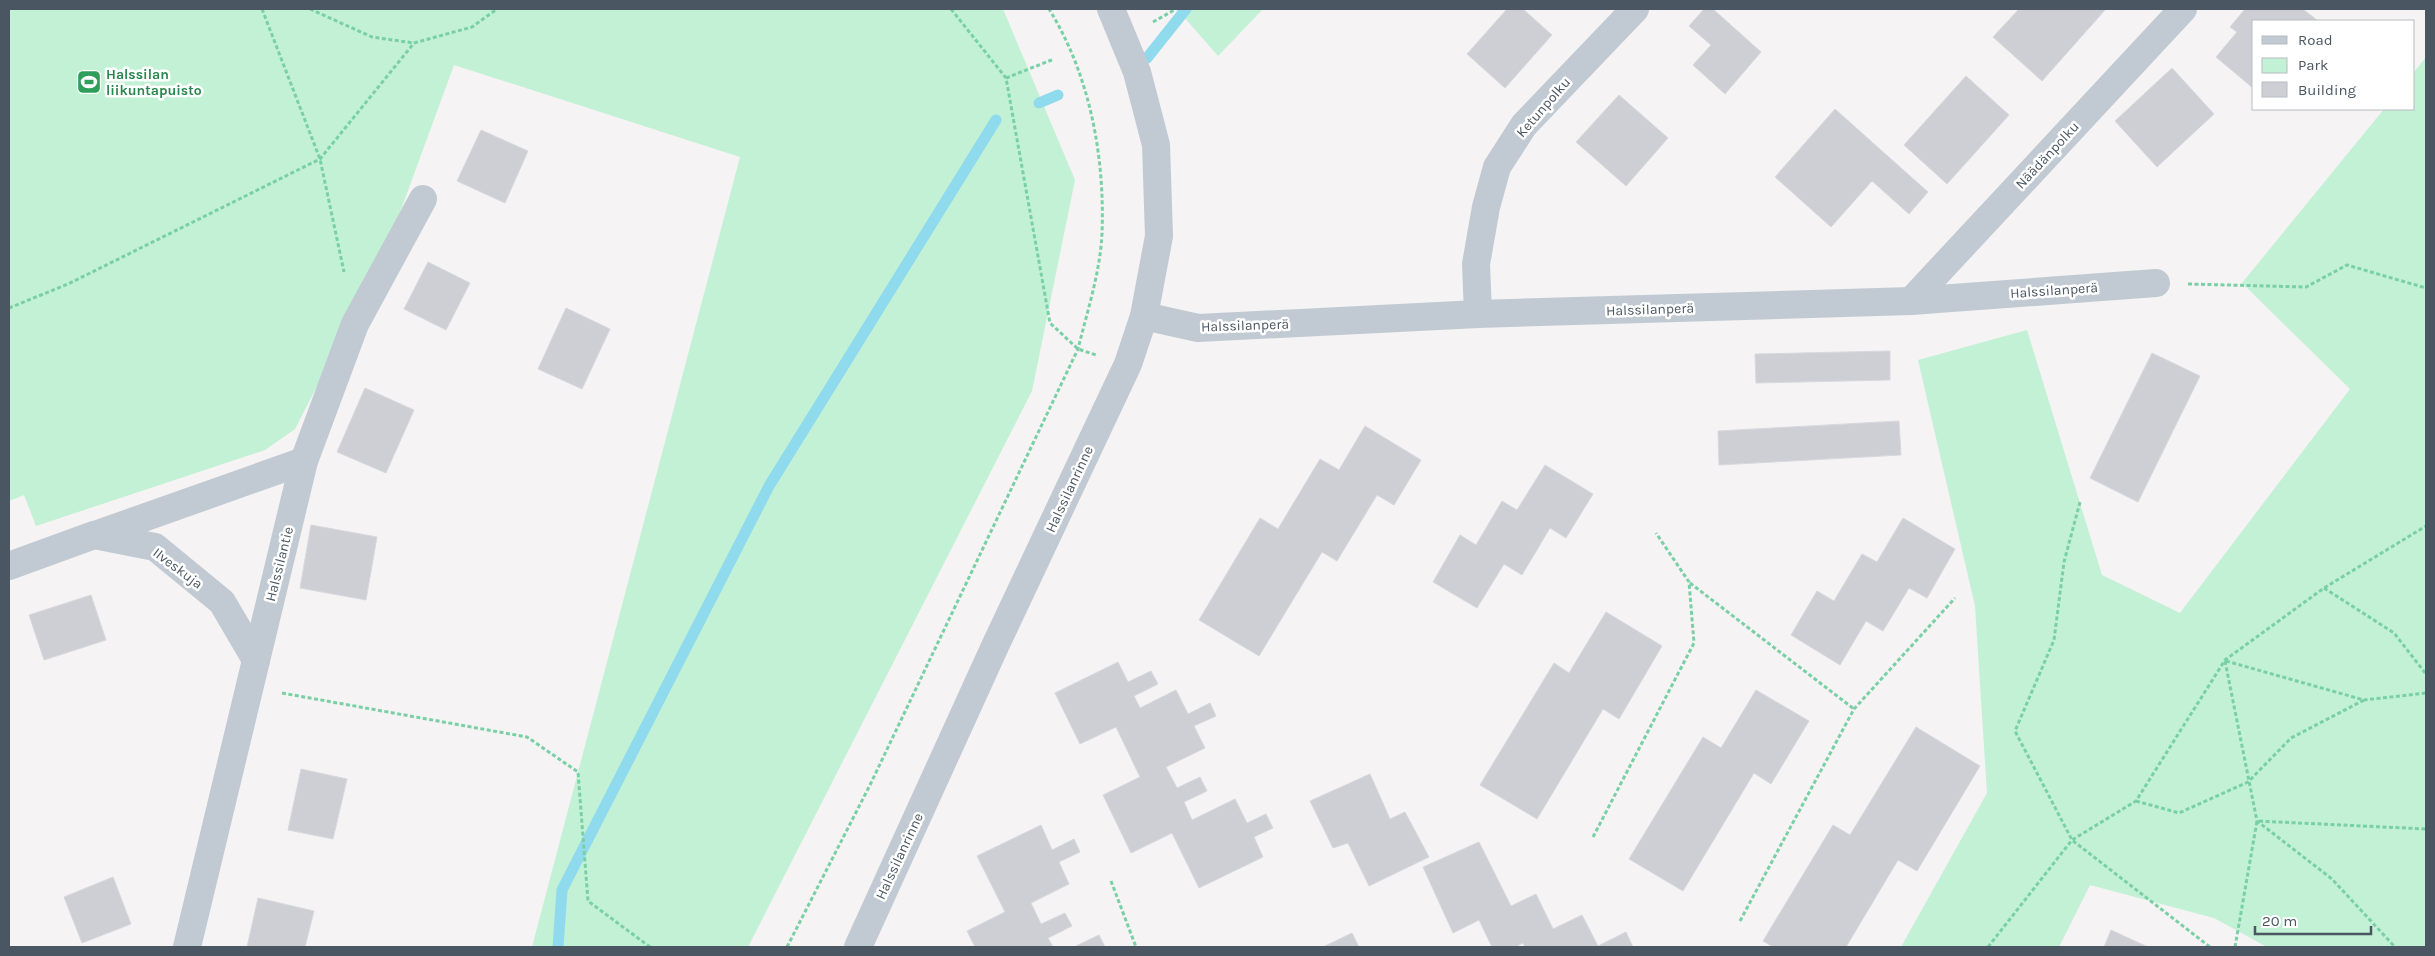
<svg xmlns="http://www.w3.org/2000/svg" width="2435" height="956" font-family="Karla,sans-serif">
  <rect width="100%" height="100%" fill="#f5f3f3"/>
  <g fill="#c3f1d5">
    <path d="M9,9H1003L1075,180L1032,391L748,947H532L740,157L454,65L384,256L295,429L265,450L36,526L24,495L9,501Z"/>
    <path d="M1177,9H1263L1218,56Z"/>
    <path d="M2426,57V947H2267L2214,918L2090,885L2059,947H1901L1987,793L1975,606L1918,360L2027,330L2102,575L2180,613L2350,389L2242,283L2384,109H2414V72Z"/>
  </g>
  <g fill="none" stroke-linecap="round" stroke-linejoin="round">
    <g stroke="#90daee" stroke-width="11">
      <path d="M1147,58L1186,9"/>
      <path d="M1039,103L1058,95"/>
      <path d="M558,947L562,890L769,486L996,120"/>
    </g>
  </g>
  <g fill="#cdcfd5" stroke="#d7d9de">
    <path d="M1507,9H1523L1552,35L1505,88L1467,54Z"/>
    <path d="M1704,9H1713L1761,52L1725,94L1693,65L1711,45L1689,26Z"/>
    <path d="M2019,9H2104L2105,10L2042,81L1993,37Z"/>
    <path d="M2245,9H2303L2318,21H2254V89L2216,57L2237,32L2230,27Z"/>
    <path d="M2172,68L2214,114L2157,167L2115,121Z"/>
    <path d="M1966,76L2009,115L1947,184L1904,145Z"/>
    <path d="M1619,95L1668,138L1626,186L1576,142Z"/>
    <path d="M1835,109L1928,192L1909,214L1872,181L1831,227L1775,177Z"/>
    <path d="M481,130L528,151L505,203L457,181Z"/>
    <path d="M428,262L470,283L446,330L404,309Z"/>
    <path d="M566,308L610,329L582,389L538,369Z"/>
    <path d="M1890,351V380L1756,383L1755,354Z"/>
    <path d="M2152,353L2200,376L2138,502L2090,478Z"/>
    <path d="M365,388L414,410L386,473L337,452Z"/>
    <path d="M1899,421L1901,455L1719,465L1718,431Z"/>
    <path d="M1365,426L1421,460L1394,505L1377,495L1337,561L1322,552L1259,656L1199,620L1260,518L1278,529L1320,459L1339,470Z"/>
    <path d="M1545,465L1593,494L1566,538L1550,528L1522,575L1504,564L1477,608L1433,582L1460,535L1476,545L1502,501L1517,510Z"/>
    <path d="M1903,518L1955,549L1927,598L1909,588L1883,631L1866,621L1840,665L1791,635L1817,591L1834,601L1862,554L1877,562Z"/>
    <path d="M311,525L377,537L366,600L300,588Z"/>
    <path d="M91,595L106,640L44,660L29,615Z"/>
    <path d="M1606,612L1662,646L1619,719L1603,709L1537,819L1480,785L1554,663L1569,673Z"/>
    <path d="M1118,662L1128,682L1151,671L1158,684L1134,696L1140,708L1176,690L1188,714L1210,703L1216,716L1194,726L1205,748L1166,767L1177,788L1200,777L1207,791L1184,802L1192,820L1235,799L1247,823L1266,814L1273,828L1254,837L1263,857L1199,888L1172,833L1131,853L1103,795L1140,777L1116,727L1080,744L1055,693Z"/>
    <path d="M1756,690L1809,721L1771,784L1754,773L1683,891L1629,859L1703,737L1721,748Z"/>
    <path d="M1916,727L1980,766L1917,871L1898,860L1846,947H1773L1763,941L1833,825L1850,835Z"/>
    <path d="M301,769L347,779L333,839L288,830Z"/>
    <path d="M1370,774L1390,819L1405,812L1429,857L1369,886L1348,843L1333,848L1310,801Z"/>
    <path d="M1041,825L1052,850L1074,839L1080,852L1059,862L1069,884L1031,903L1041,924L1065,913L1072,926L1048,938L1053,947H975L967,931L1005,912L977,856Z"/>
    <path d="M1479,842L1511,906L1536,894L1553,929L1582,915L1598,946L1626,932L1633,947H1525L1523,943L1515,947H1492L1479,920L1453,933L1423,867Z"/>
    <path d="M113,877L131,924L82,943L64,897Z"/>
    <path d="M258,898L314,911L305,947H247Z"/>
    <path d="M2111,930L2148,947H2104Z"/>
    <path d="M1352,933L1359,947H1323Z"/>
    <path d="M1099,935L1105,947H1074Z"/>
  </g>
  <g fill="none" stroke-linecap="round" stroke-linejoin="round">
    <g stroke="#7ad0a6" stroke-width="3" stroke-dasharray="4 2.5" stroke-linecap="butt">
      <path d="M262,9L320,159L344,272"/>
      <path d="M310,9L372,37L414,43L472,27L497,9"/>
      <path d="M951,9L1006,78L1050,323L1078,349L1096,355"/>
      <path d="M1153,22L1176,9"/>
      <path d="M1006,78L1054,59"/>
      <path d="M2188,284L2306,287L2347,265L2426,288"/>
      <path d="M9,308L68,284L320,159L414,43"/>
      <path d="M2080,502L2064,562L2054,640L2015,731L2072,840L2210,947"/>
      <path d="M1690,583L1854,709"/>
      <path d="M2324,588L2394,633L2426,674"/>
      <path d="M2225,661L2257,821L2332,879L2395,947"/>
      <path d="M2226,661L2364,700L2426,693"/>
      <path d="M282,693L527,737L578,772L588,901L650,947"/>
      <path d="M2136,801L2179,813L2248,782L2291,738L2364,700"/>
      <path d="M1593,837L1694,643L1689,582L1656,533"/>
      <path d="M1111,881L1136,947"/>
      <path d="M1740,921L1854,709L1955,598"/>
      <path d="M787,947L870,785L1078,349C1087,312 1100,273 1102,234C1105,157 1090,75 1049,9"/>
      <path d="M1988,947L2072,840L2136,801L2225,660L2324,588L2426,526"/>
      <path d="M2235,947L2257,821L2426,829"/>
    </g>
    <g stroke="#c1cad2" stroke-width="28">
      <path d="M1911,301L2183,9"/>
      <path d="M1478,314L1476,264L1486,207L1497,167L1524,125L1635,9"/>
      <path d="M1144,316L1198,328L1478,314L1911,301L2156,283"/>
      <path d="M95,535L304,461"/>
      <path d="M9,566L94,535L155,547L222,602L256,660"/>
      <path d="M187,947L304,461L355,324L423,199"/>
    </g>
    <path stroke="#c1cad2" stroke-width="28" d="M858,947L996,644L1128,364L1144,316L1159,236L1156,145L1137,72L1111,9"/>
  </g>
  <defs>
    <symbol id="stadium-square" viewBox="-11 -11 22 22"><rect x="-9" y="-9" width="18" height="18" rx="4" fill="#2e9e5b" stroke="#fff"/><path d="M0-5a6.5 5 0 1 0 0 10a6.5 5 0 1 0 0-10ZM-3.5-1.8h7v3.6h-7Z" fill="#fff"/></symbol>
  </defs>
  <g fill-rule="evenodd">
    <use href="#stadium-square" x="75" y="68" width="28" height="28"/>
  </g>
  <g text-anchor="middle" stroke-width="5" stroke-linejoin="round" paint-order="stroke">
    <g font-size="14" font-weight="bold" fill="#27864d" stroke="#fff" text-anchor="start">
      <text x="106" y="79">Halssilan<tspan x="106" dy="16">liikuntapuisto</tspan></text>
    </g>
    <g font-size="14" fill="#4a5661" stroke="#fff">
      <text transform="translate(1543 107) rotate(-49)" y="5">Ketunpolku</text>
      <text transform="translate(2047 155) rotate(-47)" y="5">Näädänpolku</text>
      <text transform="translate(2054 290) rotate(-4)" y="5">Halssilanperä</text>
      <text transform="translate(1650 309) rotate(-2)" y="5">Halssilanperä</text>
      <text transform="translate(1245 325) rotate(-2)" y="5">Halssilanperä</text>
      <text transform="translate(1069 489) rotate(-65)" y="5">Halssilanrinne</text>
      <text transform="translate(279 564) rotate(-76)" y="5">Halssilantie</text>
      <text transform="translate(178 568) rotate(37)" y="5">Ilveskuja</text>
      <text transform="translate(899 856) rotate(-65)" y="5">Halssilanrinne</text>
    </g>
  </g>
  <rect width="2435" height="956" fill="none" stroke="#4a5661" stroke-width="20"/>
  <rect x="2252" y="20" width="162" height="90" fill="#ffffff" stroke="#b7bbc0"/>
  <rect x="2262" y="36" width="25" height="8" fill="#c1cad2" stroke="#b7bbc0"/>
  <text x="2298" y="45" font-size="15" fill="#4a5661">Road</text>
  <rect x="2262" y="58" width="25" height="15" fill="#c3f1d5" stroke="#b7bbc0"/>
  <text x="2298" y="70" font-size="15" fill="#4a5661">Park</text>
  <rect x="2262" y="82" width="25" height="15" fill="#cdcfd5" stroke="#b7bbc0"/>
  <text x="2298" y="95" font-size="15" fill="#4a5661">Building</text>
  <path d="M2255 926v8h116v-8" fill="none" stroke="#4a5661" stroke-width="2.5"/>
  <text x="2262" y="926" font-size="15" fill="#4a5661" stroke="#ffffff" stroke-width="4" paint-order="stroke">20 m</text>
</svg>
